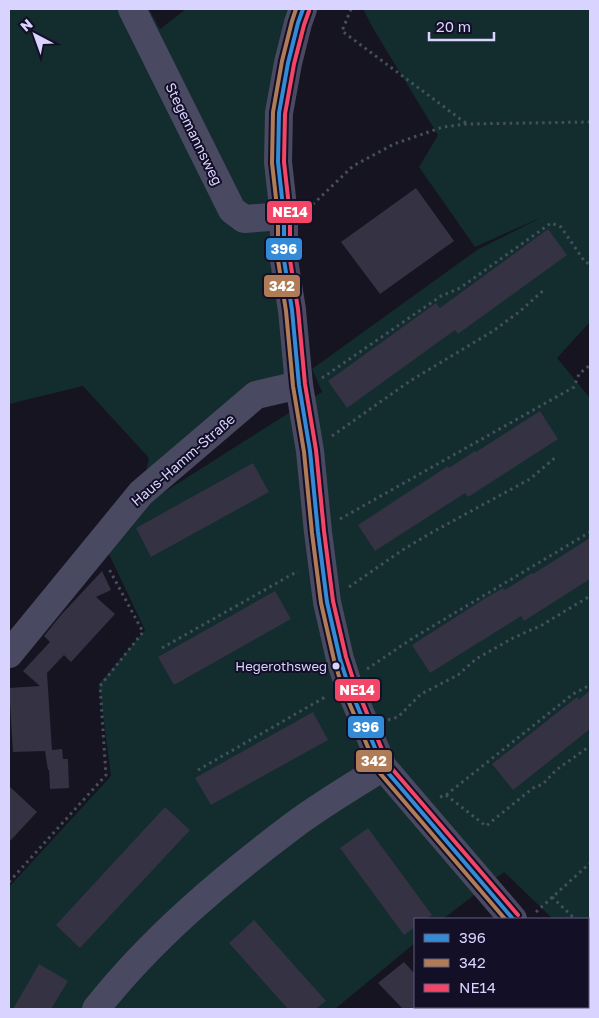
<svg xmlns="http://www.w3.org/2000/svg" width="599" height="1018" font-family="'Golos Text',sans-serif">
  <rect width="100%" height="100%" fill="#161421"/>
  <g fill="#132c2d">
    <path d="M9,9H149L160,29L186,9H303L288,63L299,385L256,396L141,493L149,458L83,386L9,404Z"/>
    <path d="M363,9H590V322L557,358L590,398V949L588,948V919H553L504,872L443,919H415V943L335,1009H9V887L111,776L99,684L145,630L106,548L139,508L322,392L312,369L477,250L542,217L475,247L419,167L438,135L374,30Z"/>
  </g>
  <g fill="#343243">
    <path d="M416,188L454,241L380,294L341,242Z"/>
    <path d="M548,229L567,255L458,334L455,330L347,408L328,381L436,303L440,308Z"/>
    <path d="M540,411L558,439L468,497L465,493L375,551L358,525L448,466L449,468L475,451L476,452Z"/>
    <path d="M253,463L269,492L151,557L136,528Z"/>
    <path d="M590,538V579L524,621L521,616L430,673L412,645L484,599L503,588L505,590L532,573L533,574Z"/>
    <path d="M102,571L111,590L96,597L115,614L71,662L64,655L47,673L52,750L62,749L63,759H68L69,788L50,789L49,770H48L45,751L13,752L9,688L40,686L23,671L50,642L44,636L61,615Z"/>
    <path d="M275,591L291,619L174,685L158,657Z"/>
    <path d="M590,690V729L513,790L492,764L577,697L579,700Z"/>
    <path d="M313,712L328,740L211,805L195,778Z"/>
    <path d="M9,786L37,812L9,842Z"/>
    <path d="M165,807L190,830L80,948L56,925Z"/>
    <path d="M368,828L432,915L426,919H415V927L404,935L340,848Z"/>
    <path d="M254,920L326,1001L316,1009H288L229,943Z"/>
    <path d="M404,962L415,974V1009H403L378,983Z"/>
    <path d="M39,964L68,981L51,1009H13Z"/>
  </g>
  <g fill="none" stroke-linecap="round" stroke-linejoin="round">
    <g stroke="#44505f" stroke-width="3" stroke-dasharray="2.5 4" stroke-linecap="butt">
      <path d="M351,9L342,31L467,124"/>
      <path d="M308,209L353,166L394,144L443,127L467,124L590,122"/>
      <path d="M322,378L441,296L460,288L551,223L561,227L585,262L590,264"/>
      <path d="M332,436L410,381L493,331L519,312L545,289"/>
      <path d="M340,519L574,387L579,374L590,365"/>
      <path d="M349,587L401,551L429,534L530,479L557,456"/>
      <path d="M162,648L298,571"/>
      <path d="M367,669L413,638L590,532"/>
      <path d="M388,720L398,717L421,694L458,675L476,659L513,638L542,625L590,596"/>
      <path d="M198,770L327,696"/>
      <path d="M446,795L486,826L533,788L543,784L556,770L590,746"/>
      <path d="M440,797L446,795L573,694L590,685"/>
      <path d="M9,882L106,775L100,686L143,632L109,569"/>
      <path d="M552,897L575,919"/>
      <path d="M536,912L590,863"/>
      <path d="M588,932L590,934"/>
    </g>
    <g stroke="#4a4962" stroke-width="28">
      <path d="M132,9L232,210L244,219L284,216"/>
      <path d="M303,9L298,23L288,63L279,113L278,162L284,216V260L292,310L299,385L310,451L318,532L327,602L340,659L348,684L383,767L513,919"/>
      <path d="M9,654L141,493L256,395L299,385"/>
      <path d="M588,1002L590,1004"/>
      <path d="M96,1009C151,939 222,879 294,825C322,804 353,786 383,767"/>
    </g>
    <defs>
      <path id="bus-1" d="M303,9L298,23L288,63L279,113L278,162L284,216V260L292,310L299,385L310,451L318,532L327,602L340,659L348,684L383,767L513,919"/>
      <path id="bus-2" d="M296,9L292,21L282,61L273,112L272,163L278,216V260L286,311L293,386L304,452L312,533L321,603L334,660L342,686L378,771L505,919"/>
      <path id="bus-3" d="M309,11L304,25L294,64L285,114L284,162L290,215V260L298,309L305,384L316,450L324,531L333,601L346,657L354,682L388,764L518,915"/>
    </defs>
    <use href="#bus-1" stroke="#130f26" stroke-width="8"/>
    <use href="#bus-2" stroke="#130f26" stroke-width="8"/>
    <use href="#bus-3" stroke="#130f26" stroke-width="8"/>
    <use href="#bus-1" stroke="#338bd7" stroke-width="4"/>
    <use href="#bus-2" stroke="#b07c57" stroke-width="4"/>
    <use href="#bus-3" stroke="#f34667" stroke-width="4"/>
  </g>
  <circle fill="#d9d4ff" stroke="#130f26" stroke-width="2" cx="336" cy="666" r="4.5"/>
  <g text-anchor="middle" stroke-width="4" stroke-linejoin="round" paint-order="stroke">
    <g font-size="13" fill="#d9d4ff" stroke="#130f26" text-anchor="end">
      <text x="327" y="671">Hegerothsweg</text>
    </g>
    <g font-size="14" fill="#d9d4ff" stroke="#130f26">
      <text transform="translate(194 134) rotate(64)" y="5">Stegemannsweg</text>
      <text transform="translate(183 460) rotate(-41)" y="5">Haus-Hamm-Straße</text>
    </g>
  </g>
  <g stroke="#130f26" stroke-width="2">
    <rect x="266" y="200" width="47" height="24" rx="5" fill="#f34667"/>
    <rect x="265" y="237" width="38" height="24" rx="5" fill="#338bd7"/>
    <rect x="263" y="274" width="38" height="24" rx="5" fill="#b07c57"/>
    <rect x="334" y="678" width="47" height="24" rx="5" fill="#f34667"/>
    <rect x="347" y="715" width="38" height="24" rx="5" fill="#338bd7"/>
    <rect x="355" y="749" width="38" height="24" rx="5" fill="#b07c57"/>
  </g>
  <g font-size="14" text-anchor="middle" font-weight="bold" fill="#fff">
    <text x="290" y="217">NE14</text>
    <text x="284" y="254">396</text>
    <text x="282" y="291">342</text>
    <text x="357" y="695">NE14</text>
    <text x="366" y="732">396</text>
    <text x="374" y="766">342</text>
  </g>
  <rect width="599" height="1018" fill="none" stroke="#d9d4ff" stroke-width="20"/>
  <rect x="414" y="918" width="175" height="90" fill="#130f26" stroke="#625e7d"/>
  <rect x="424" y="934" width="25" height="8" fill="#338bd7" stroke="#625e7d"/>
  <text x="459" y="943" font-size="15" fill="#d9d4ff">396</text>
  <rect x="424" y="959" width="25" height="8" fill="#b07c57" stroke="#625e7d"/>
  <text x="459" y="968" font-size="15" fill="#d9d4ff">342</text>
  <rect x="424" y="984" width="25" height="8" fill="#f34667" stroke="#625e7d"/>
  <text x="459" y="993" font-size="15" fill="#d9d4ff">NE14</text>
  <g transform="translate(35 35) rotate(319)" stroke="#130f26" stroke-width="4" paint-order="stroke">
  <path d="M0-4L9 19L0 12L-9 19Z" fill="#d9d4ff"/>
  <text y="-8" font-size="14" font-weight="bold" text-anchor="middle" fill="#d9d4ff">N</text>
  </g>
  <path d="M429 32v8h65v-8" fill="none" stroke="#d9d4ff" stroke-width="2.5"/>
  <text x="436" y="32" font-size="15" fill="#d9d4ff" stroke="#130f26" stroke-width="4" paint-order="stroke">20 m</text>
</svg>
